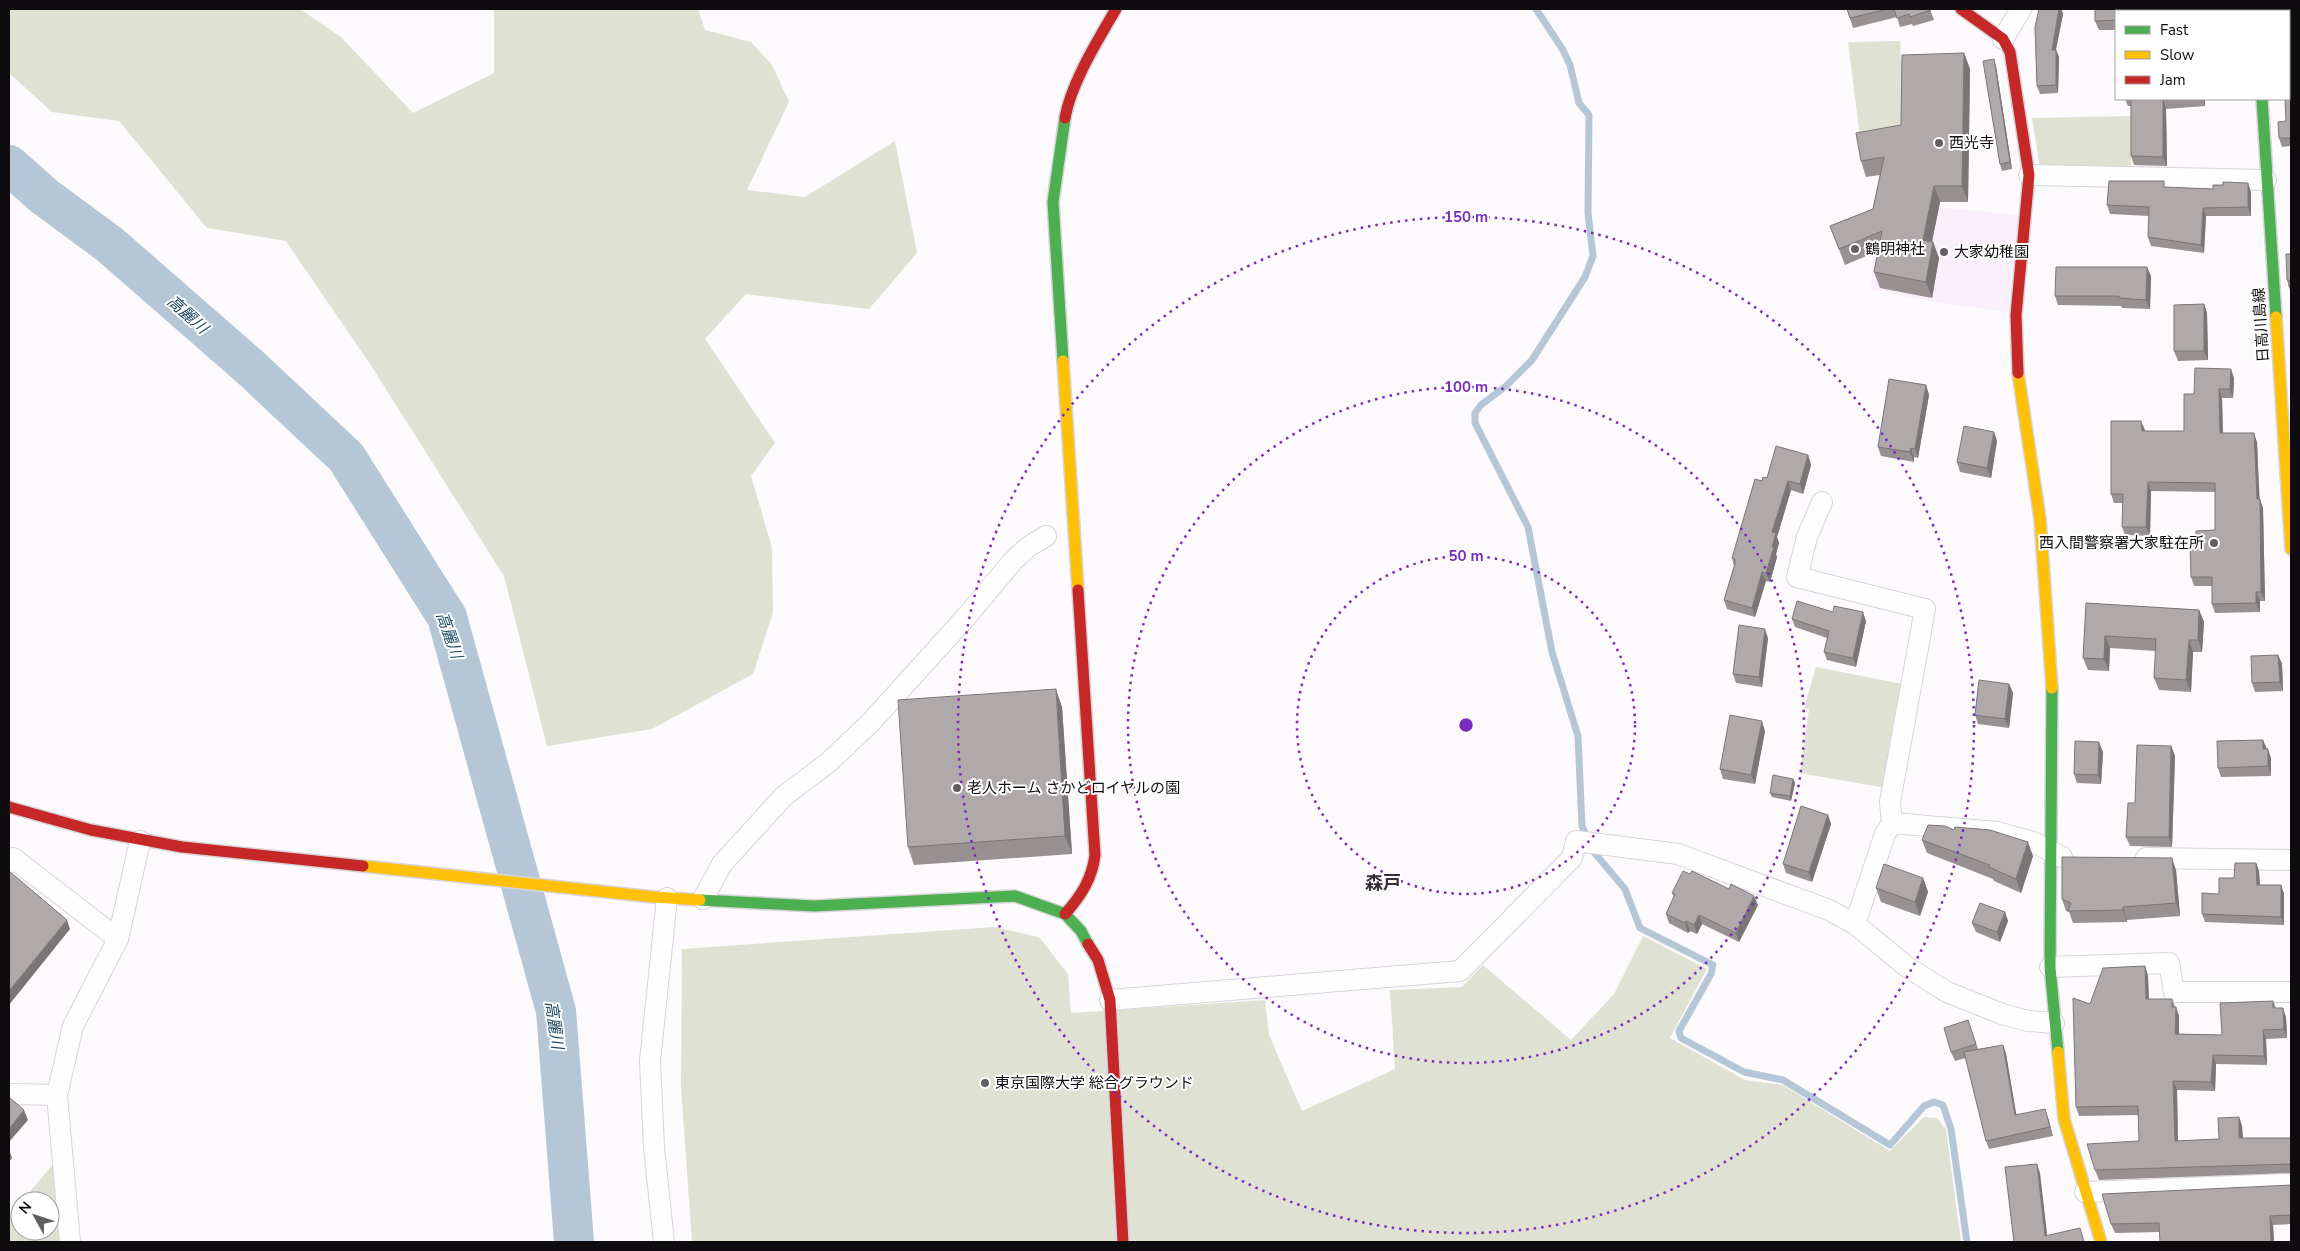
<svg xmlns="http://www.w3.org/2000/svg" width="2300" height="1251" font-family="'Nunito Sans','Noto Sans JP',sans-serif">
  <rect width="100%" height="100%" fill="#fcfafd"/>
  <path fill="#f9f0fc" d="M1909,204L2018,215L2008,312L1933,302L1871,289L1875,215Z"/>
  <g fill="#dfe1d3">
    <path d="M9,9H300L341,37L413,113L494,73V9H698L705,30L751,42L772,65L789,102L747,190L805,197L895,141L917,253L869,309L746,294L705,339L775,443L751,476L772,548L773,613L753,674L652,729L547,746L504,576L372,367L286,241L207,228L119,121L52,112L9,73Z"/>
    <path d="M1900,41L1905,136L1861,145L1848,42Z"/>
    <path d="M2131,116V168L2040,167L2032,118Z"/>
    <path d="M1816,667L1903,684L1885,788L1800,773L1809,709L1804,708Z"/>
    <path d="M994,927L1039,937L1068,974L1071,1013L1265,1000L1269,1035L1302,1111L1395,1069L1390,990L1462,987L1483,965L1571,1040L1614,994L1643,936L1707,969L1670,1038L1745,1080L1783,1085L1890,1151L1924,1117L1937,1118L1946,1129L1961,1242H692L681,1087L682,949Z"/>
    <path d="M54,1163L60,1242H9V1217L20,1203V1231H50V1201H22Z"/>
  </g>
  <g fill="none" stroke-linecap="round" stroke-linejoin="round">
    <path stroke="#b5c7d6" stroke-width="7" d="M1536,9L1563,50L1570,65L1579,103L1589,115L1588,213L1593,256L1585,277L1532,360L1506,386L1481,405L1475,413V423L1528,527L1552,652L1578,736L1582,826L1593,851L1625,889L1640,928L1713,965L1711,974L1679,1031L1681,1038L1744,1072L1783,1080L1890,1145L1924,1106L1934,1102L1943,1105L1951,1129L1967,1242"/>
    <path stroke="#b5c7d6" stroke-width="40" d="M9,165L44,196L109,244L251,368L346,457L447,617L556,1011L574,1242"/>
    <defs>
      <g id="street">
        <path d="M2003,39L2021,9"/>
        <path d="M2029,175L2266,180"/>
        <path d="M1822,502L1807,537L1797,577L1925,609L1890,802L1892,823"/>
        <path d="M2146,858L2291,860"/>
        <path d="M9,863L13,858L118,939"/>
        <path d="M703,899L722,864L784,796L829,762L871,722L966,617L1013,561L1028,547L1046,536"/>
        <path d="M1855,924L1885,834L1892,823L1997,832L2033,842L2062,857"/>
        <path d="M2050,967L2169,963L2174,992H2291"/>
        <path d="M1110,1000L1460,971L1572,858L1576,841L1678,854L1829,910L1855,924L1907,967L1947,992L2002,1014L2028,1021L2054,1023"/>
        <path d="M9,1094L57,1095"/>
        <path d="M2085,1192L2291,1184"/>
        <path d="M70,1242L57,1095L73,1026L118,939L140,841"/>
        <path d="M664,1242L654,1148L650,1061L667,898"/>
      </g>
      <g id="fast">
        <path d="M2262,99L2276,317"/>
        <path d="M1063,361L1053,202L1065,118"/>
        <path d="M2052,688L2050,967L2058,1052"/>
        <path d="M700,900L814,906L1015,896L1065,914L1081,931L1088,944"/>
      </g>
      <g id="slow">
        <path d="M2257,9L2258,11"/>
        <path d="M2276,317L2291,549"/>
        <path d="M1063,361L1078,590"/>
        <path d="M2018,373L2040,519L2052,688"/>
        <path d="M363,866L654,897L700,900"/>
        <path d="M2058,1052L2064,1119L2101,1242"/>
      </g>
      <g id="jam">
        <path d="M1961,9L2003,39L2010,52L2029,175L2016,315L2018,373"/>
        <path d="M1065,118C1071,83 1098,40 1116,9"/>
        <path d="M9,807L91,830L182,847L363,866"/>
        <path d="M1065,914C1081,896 1092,879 1095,855L1078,590"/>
        <path d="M1088,944L1098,960L1110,1000L1123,1242"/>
      </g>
    </defs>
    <use href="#street" stroke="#d7d4d8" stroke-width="22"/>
    <use href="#fast" stroke="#d7d4d8" stroke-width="14"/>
    <use href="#slow" stroke="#d7d4d8" stroke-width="14"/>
    <use href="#jam" stroke="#d7d4d8" stroke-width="14"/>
    <use href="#street" stroke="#fffeff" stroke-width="20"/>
    <use href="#fast" stroke="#4caf50" stroke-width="11"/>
    <use href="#slow" stroke="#ffc107" stroke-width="11"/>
    <use href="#jam" stroke="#c62828" stroke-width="11"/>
  </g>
  <g fill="#979191">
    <path d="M1847,9H1930L1934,20L1913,26L1912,24L1900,27L1897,17L1853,28Z"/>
    <path d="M2039,9H2061L2063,14L2056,50L2059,57L2058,93L2040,94L2037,86Z"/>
    <path d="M2095,9H2195V11H2116V30H2099L2095,21Z"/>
    <path d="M2291,11V146L2282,147L2279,138L2286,121Z"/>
    <path d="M1964,53L1970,69L1968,202H1940L1932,242H1933L1939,258L1932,298L1880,288L1874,272L1878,251L1845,265L1830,226L1873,209L1880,175L1866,177L1861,161L1901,125Z"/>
    <path d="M1996,66L2012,169L2002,171L2000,164Z"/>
    <path d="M2125,99H2205V106L2166,109L2167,166L2134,165L2131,156V106H2128Z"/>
    <path d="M2166,187L2251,192V216H2206L2204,253L2151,246L2148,237L2149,216L2110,214L2107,205Z"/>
    <path d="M2291,254V294L2287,280Z"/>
    <path d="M2151,276L2150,309L2122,308L2121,306L2058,305L2055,296Z"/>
    <path d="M2204,304L2207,313L2208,360L2178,361L2174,351Z"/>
    <path d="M2234,378L2233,398H2222L2223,433L2257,442L2259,499L2263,508L2265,601H2260V612L2215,613L2212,604V586H2194L2191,577L2196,544L2215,530V492L2151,491L2150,536L2125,535L2122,527L2123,503H2114L2111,494L2145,431H2184L2194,394Z"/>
    <path d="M1926,385L1929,395L1918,458L1914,457V462L1881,456L1878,447Z"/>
    <path d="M1994,432L1997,441L1991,478L1960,472L1957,462Z"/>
    <path d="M1808,455L1811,465L1803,494L1791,490L1777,537L1779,543L1776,554L1777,557L1770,582L1766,581L1755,617L1727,609L1724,600L1734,566L1732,558L1762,481Z"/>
    <path d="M2086,603L2199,610L2204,622L2202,652H2193L2191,692L2159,690L2154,678L2156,651L2110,648L2109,671L2088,670L2083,658Z"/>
    <path d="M1833,612L1866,621L1856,667L1827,660L1824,652L1827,638L1795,627L1792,619Z"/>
    <path d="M1768,638L1762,687L1736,683L1733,674Z"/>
    <path d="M2278,655L2282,664L2283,691L2255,692L2252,683Z"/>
    <path d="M2009,684L2013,693L2009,728L1978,724L1975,715Z"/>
    <path d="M1062,707L1072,854L914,865L908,847Z"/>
    <path d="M1765,731L1755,784L1723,779L1720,769Z"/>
    <path d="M2171,746L2175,756L2172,847L2130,846L2126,837L2135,803Z"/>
    <path d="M2266,749L2271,758V776L2221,777L2218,768Z"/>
    <path d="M2103,752L2101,784L2077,783L2074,774Z"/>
    <path d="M1793,779L1795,783L1791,801L1772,797L1770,793Z"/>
    <path d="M1828,815L1831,824L1812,882L1786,873L1783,864Z"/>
    <path d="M1954,830L2033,856L2021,893L1994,881L1993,879L1927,853L1922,840Z"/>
    <path d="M2256,863L2259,871L2260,885H2281L2284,894V925L2205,922L2202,914L2219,894L2234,878Z"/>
    <path d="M2176,870L2180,916L2127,920V922L2073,923L2069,912L2066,911L2062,899Z"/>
    <path d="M1690,874L1758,905L1739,942L1702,924L1697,934L1690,931L1688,933L1669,923L1666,914L1674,897L1672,893Z"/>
    <path d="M1923,878L1928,892L1920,916L1881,902L1876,888Z"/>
    <path d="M2005,912L2008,921L2000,942L1976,932L1972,923Z"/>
    <path d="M2145,966L2148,976L2149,999H2172L2179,1016V1034L2222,1035L2273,1001L2276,1008L2286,1017L2287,1038L2266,1039L2267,1065L2216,1064L2215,1091L2177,1090L2178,1141L2219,1139L2239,1117L2242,1126L2243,1138H2291V1173L2099,1180L2095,1170L2139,1141V1115L2079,1116L2076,1107L2090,1004Z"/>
    <path d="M1968,1020L1978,1049L2003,1045L2006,1054L2016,1115L2048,1118L2053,1136L1989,1149L1986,1141L1966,1058L1955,1061L1951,1052Z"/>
    <path d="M2291,1185V1224L2273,1225L2274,1242H2160V1232L2115,1233L2111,1224Z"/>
  </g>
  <g fill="#7b7676">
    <path d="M2059,9H2061L2063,14L2054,58L2052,50Z"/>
    <path d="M2056,50L2059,57L2058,93L2056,85Z"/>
    <path d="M1964,53L1970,69L1968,202L1962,186Z"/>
    <path d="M1994,59L1996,66L2012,169L2010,162Z"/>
    <path d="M2163,99L2166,109L2167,166L2163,157Z"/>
    <path d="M2203,99H2205V106Z"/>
    <path d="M2248,183L2251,192V216L2248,207Z"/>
    <path d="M1934,186L1940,202L1929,256L1923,240Z"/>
    <path d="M2203,208L2206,216L2204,253L2201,245Z"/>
    <path d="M1933,242L1939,258L1932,298L1926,282Z"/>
    <path d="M2147,267L2151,276L2150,309L2146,300Z"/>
    <path d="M2204,304L2207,313L2208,360L2204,351Z"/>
    <path d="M2231,369L2234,378L2233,398L2230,389Z"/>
    <path d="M1926,385L1929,395L1918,458L1915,449Z"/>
    <path d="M2219,389L2222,398L2223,442L2220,433Z"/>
    <path d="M2141,421L2145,430V440L2142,431Z"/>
    <path d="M1994,432L1997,441L1991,478L1987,468Z"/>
    <path d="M2254,433L2257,442L2260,507L2257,499Z"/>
    <path d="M1911,448L1914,457V462L1910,452Z"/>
    <path d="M1808,455L1811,465L1803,494L1800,484Z"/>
    <path d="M1788,481L1791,490L1777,537L1779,543L1776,554L1777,557L1770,582L1766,573L1772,547V532Z"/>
    <path d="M2148,482L2151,491L2150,536L2146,527Z"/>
    <path d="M2260,499L2263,508L2265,601L2261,592Z"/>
    <path d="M1762,572L1766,581L1755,617L1752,608Z"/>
    <path d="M2256,592L2260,601V612L2256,603Z"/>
    <path d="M2199,610L2204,622L2202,652L2198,640Z"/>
    <path d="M1863,612L1866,621L1856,667L1853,658Z"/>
    <path d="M1765,629L1768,638L1762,687L1759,677Z"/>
    <path d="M2105,636L2110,648L2109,671L2104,659Z"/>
    <path d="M2189,640L2193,652L2191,692L2186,680Z"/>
    <path d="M2278,655L2282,664L2283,691L2280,682Z"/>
    <path d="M2009,684L2013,693L2009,728L2005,719Z"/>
    <path d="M1056,689L1062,707L1072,854L1065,836Z"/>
    <path d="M1762,721L1765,731L1755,784L1751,775Z"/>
    <path d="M2263,740L2267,749H2263Z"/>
    <path d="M2099,742L2103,752L2101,784L2098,775Z"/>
    <path d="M2171,746L2175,756L2172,847L2169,837Z"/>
    <path d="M2268,749L2271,758V776L2268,766Z"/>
    <path d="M1793,779L1795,783L1791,801L1790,796Z"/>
    <path d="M1828,815L1831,824L1812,882L1809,872Z"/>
    <path d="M2028,842L2033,856L2021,893L2016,879Z"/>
    <path d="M2172,858L2176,870L2180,916L2176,903Z"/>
    <path d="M2256,863L2259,871L2260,893L2257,885Z"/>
    <path d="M1923,878L1928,892L1920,916L1915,902Z"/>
    <path d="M2281,885L2284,894V925L2281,917Z"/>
    <path d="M1754,896L1758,905L1739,942L1736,933Z"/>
    <path d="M2123,907L2127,920V922L2123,910Z"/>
    <path d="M2005,912L2008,921L2000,942L1997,932Z"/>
    <path d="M1699,915L1702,924L1697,934L1694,925Z"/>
    <path d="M67,920L70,929L9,1005V991Z"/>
    <path d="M1686,921L1690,931L1688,933L1685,923Z"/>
    <path d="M2145,966L2148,976L2149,1009L2146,999Z"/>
    <path d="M2176,1007L2179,1016V1043L2175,1034Z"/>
    <path d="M2283,1008L2286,1017L2287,1038L2284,1029Z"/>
    <path d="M2263,1030L2266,1039L2267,1065L2264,1056Z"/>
    <path d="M2003,1045L2006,1054L2018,1124L2015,1115Z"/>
    <path d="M2213,1055L2216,1064L2215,1091L2211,1082Z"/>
    <path d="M2173,1081L2177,1090L2178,1150L2175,1141Z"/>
    <path d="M2045,1109L2048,1118L2053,1136L2050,1127Z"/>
    <path d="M24,1110L28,1120L9,1142V1129Z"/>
    <path d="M2239,1117L2242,1126L2243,1147L2239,1138Z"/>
    <path d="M9,1149L12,1158L9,1162Z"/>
    <path d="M2037,1164L2040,1173L2048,1242L2045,1236Z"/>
    <path d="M2270,1216L2273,1225L2274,1242H2271Z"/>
  </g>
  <g fill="#b0a9a9" stroke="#7b7676">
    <path d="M1847,9H1888L1850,18Z"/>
    <path d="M1894,9H1930L1931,10L1910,17L1909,14L1897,18Z"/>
    <path d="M2039,9H2059L2052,50H2056V85L2037,86L2035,27Z"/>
    <path d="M2095,9H2121V11H2116V20L2095,21Z"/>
    <rect x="2158" y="9" width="34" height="2"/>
    <path d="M2284,11H2291V138H2279L2278,122L2286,121L2285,99H2289V11Z"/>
    <path d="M1964,53L1962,186H1934L1923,240L1933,242L1926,282L1874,272L1882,231L1839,249L1830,226L1873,209L1884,157L1861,161L1856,133L1901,125L1902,55Z"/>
    <path d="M1994,59L2010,162L2000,164L1983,61Z"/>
    <path d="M2131,99H2170H2163V157L2131,156Z"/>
    <path d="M2109,181H2164V187L2213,189V185H2223V182L2248,183V207L2203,208L2201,245L2148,237L2149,207L2107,205Z"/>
    <path d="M2286,254H2291V287H2289V280H2287Z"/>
    <path d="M2056,267H2147L2146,300L2119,298V296H2055Z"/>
    <path d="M2204,304V351H2174V305Z"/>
    <path d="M2195,368L2231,369L2230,389H2219L2220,433H2254L2257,499H2260L2261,592H2256V603L2212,604V577H2191L2190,544H2196V531L2215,530V483L2148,482L2146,527H2122L2123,494H2111V421H2141L2142,431H2184V394H2194Z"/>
    <path d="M1889,379L1926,385L1915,449L1911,448L1910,452L1878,447Z"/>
    <path d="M1964,426L1994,432L1987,468L1957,462Z"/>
    <path d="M1776,446L1808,455L1800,484L1788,481L1772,532L1776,533L1772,547H1774L1766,573L1762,572L1752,608L1724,600L1735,564V559L1732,558L1755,479L1762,481L1763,477L1767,478Z"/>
    <path d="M1797,601L1833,612L1834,606L1863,612L1853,658L1824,652L1829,631L1792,619Z"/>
    <path d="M2086,603L2199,610L2198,640H2189L2186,680L2154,678L2156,639L2105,636L2104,659L2083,658Z"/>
    <path d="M1739,625L1765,629L1759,677L1733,674Z"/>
    <path d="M2278,655L2280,682L2252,683L2251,656Z"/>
    <path d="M1979,680L2009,684L2005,719L1975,715Z"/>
    <path d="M1056,689L1065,836L908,847L898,700Z"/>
    <path d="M1730,715L1762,721L1751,775L1720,769Z"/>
    <path d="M2263,740V749H2268V766L2218,768L2217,741Z"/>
    <path d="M2075,741L2099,742L2098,775L2074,774Z"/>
    <path d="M2137,745L2171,746L2169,837H2126L2128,803H2135Z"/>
    <path d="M1773,775L1793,779L1790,796L1770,793Z"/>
    <path d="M1801,806L1828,815L1809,872L1783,864Z"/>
    <path d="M1928,825L1945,826L1954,830L1955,827L1990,830L2028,842L2016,879L1989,867L1990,865L1922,840Z"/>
    <path d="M2062,857L2172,858L2176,903L2123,907V910L2068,911L2071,903L2062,899Z"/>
    <path d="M2235,863H2256L2257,885H2281V917L2202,914V893L2219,894V878H2234Z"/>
    <path d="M1884,864L1923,878L1915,902L1876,888Z"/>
    <path d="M9,871L67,920L9,991Z"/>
    <path d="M1683,871L1690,874L1692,871L1729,889L1731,884L1754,896L1736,933L1699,915L1694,925L1686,921L1685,923L1666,914L1675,894L1672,893Z"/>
    <path d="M1980,903L2005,912L1997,932L1972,923Z"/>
    <path d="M2145,966L2146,999H2172V1007H2176L2175,1034L2222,1035L2220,1003L2273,1001V1008H2283L2284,1029L2263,1030L2264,1056L2213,1055L2211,1082L2173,1081L2175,1141L2219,1139L2218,1118L2239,1117V1138H2291V1164L2095,1170L2087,1144L2139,1141L2138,1106L2076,1107L2073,998L2090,1004L2103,968Z"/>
    <path d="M1968,1020L1976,1044L1951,1052L1944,1028Z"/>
    <path d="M2003,1045L2015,1115L2045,1109L2050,1127L1986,1141L1964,1052Z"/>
    <path d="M9,1097L24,1110L9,1129Z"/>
    <path d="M2037,1164L2045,1236L2080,1228L2084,1242H2014L2005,1167Z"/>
    <path d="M2291,1185V1215L2270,1216L2271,1242H2160L2159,1223L2111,1224L2102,1194Z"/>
  </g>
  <g fill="none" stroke="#7b2cbf" stroke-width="2.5" stroke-dasharray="2.5 5">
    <circle cx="1466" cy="725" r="169"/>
    <circle cx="1466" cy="725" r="338"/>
    <circle cx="1466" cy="725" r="508"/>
  </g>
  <g fill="#625f63" stroke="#fff" stroke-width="2">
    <circle cx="1939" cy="143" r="5"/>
    <circle cx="1855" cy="249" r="5"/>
    <circle cx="1944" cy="252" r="5"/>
    <circle cx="2214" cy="543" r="5"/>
    <circle cx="957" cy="788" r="5"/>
    <circle cx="985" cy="1083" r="5"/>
  </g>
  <g text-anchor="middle" stroke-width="4" stroke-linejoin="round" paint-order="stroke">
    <g font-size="15" fill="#0f0c10" stroke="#fff" text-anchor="start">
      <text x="1949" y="148">西光寺</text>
      <text x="1865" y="254">鶴明神社</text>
      <text x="1954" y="257">大家幼稚園</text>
      <text x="2204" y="548" text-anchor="end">西入間警察署大家駐在所</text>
      <text x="967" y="793">老人ホーム さかどロイヤルの園</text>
      <text x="995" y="1088">東京国際大学 総合グラウンド</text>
    </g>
    <g font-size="15" fill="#0f0c10" stroke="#fff">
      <text transform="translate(2261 325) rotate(-94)" y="5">日高川島線</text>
    </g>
    <g font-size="16" font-style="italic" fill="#1a4765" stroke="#fff">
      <text transform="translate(188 314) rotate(42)" y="6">高麗川</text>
      <text transform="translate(450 635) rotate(71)" y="6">高麗川</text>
      <text transform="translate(555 1025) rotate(82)" y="6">高麗川</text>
    </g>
    <g font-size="18" font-weight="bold" fill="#352d37" stroke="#fff">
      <text x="1383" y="889">森戸</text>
    </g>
  </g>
  <circle cx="1466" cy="725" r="8" fill="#7b2cbf" stroke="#fff" stroke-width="2.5"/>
  <g font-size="15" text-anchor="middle" font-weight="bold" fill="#7b2cbf" stroke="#fff" stroke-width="4" stroke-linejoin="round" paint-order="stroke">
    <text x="1466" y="222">150 m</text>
    <text x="1466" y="392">100 m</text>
    <text x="1466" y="561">50 m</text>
  </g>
  <rect width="2300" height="1251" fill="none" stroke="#0f0c10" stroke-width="20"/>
  <rect x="2115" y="10" width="175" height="90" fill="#ffffff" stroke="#9f9e9f"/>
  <rect x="2125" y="26" width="25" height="8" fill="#4caf50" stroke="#9f9e9f"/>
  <text x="2160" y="35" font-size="15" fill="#0f0c10">Fast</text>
  <rect x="2125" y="51" width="25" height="8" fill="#ffc107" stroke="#9f9e9f"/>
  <text x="2160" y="60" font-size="15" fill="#0f0c10">Slow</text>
  <rect x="2125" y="76" width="25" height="8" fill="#c62828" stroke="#9f9e9f"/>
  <text x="2160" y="85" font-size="15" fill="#0f0c10">Jam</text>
  <g transform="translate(35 1216) rotate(310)"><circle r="24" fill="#ffffff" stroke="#9f9e9f"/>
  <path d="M0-4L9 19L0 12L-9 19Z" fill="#625f63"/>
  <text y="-8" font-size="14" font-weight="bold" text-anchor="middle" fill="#0f0c10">N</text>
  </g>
</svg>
